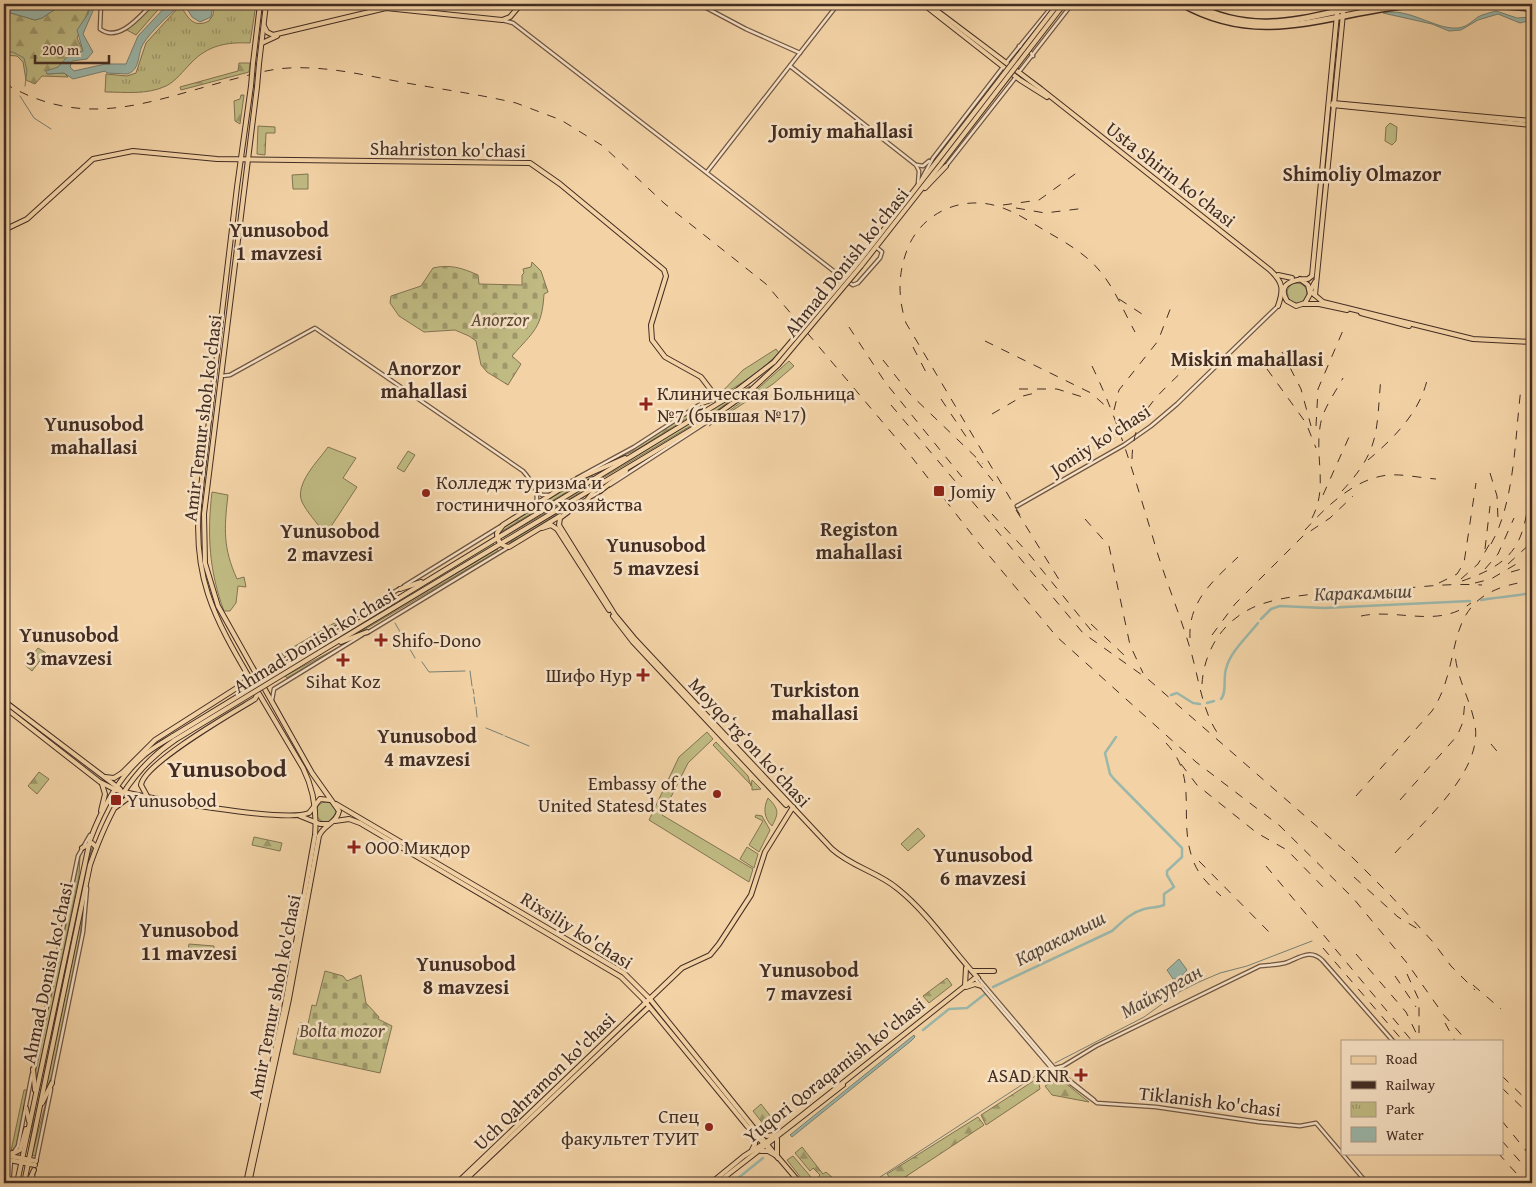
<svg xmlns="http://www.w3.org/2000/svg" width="1536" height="1187" font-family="'Gentium Book Plus',serif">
  <defs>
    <pattern id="forest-firs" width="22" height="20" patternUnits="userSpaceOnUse" patternTransform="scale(1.25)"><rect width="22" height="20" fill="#c0bb83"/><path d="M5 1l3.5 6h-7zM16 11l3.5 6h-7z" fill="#9e986b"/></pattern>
    <pattern id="cemetery-stones" width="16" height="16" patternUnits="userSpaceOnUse" patternTransform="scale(1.25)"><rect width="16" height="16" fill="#c0bb83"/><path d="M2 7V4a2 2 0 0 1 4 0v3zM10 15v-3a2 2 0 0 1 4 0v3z" fill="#9e986b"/></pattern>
    <pattern id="park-tufts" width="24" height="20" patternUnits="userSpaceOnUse" patternTransform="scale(1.25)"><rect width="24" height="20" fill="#c0bb83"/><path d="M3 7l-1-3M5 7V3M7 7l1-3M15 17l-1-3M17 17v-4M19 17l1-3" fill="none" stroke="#9e986b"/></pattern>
  </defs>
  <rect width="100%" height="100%" fill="#f3d3a6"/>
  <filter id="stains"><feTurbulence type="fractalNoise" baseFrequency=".004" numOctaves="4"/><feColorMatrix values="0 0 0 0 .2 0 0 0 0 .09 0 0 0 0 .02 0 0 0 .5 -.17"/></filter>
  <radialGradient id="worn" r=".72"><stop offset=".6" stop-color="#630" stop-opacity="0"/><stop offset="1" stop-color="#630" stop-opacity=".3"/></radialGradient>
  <g fill="#c0bb83" stroke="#827453">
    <path d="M155,4H163L136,35L127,30Z"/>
    <path d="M1390,123L1397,127L1396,141L1392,145L1385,141L1386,127Z"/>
    <path d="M308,174V189H293L292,175Z"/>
    <path d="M776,349L779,353C762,370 740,386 718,396L743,370Z"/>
    <path d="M789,361L794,366L773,384L709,426L752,394Z"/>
    <path d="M750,386L716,411L601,479L600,478Z"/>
    <path d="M328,447L356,458L343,478L357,487L328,531H323C316,522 307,512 302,502C294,484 319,460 328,447Z"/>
    <path d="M408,451L415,455L404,472L397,468Z"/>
    <path d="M595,481L596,483L503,538V537Z"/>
    <path d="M212,492L228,495C224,529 223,548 237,579L244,577L246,587L238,586L236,603L230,611H224C209,571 207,534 212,492Z"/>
    <path d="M584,497L520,538L505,544Z"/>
    <path d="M493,543L494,545L325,647L341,635Z"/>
    <path d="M497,549L498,551L357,634V633Z"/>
    <path d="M352,640L287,678L285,676Z"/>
    <path d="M38,648L46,653L32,671L25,665Z"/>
    <path d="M707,732L713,739L688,763L662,815L753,869L749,882L649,820L679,757Z"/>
    <path d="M716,742L748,776L751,786L752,780L761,789L752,790V786L713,745Z"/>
    <path d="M768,798C779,809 779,813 772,826C764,818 763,808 768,798Z"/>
    <circle cx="326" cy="812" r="10"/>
    <path d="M756,815L762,816L770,830L759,852L749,845L763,821L755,817Z"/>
    <path d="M918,828L925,836L908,851L901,844Z"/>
    <path d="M93,846L85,872L28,1154L37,1097L84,872Z"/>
    <path d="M747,847L758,854L754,868L740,859Z"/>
    <path d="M80,855L79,876L36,1083L35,1066Z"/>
    <path d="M86,883L80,937L52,1076L44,1094Z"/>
    <path d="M189,944L214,946L213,954L188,951Z"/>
    <path d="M24,1090H27L16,1147L11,1151Z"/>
    <path d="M48,1094L36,1156L32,1155Z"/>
    <path d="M793,1156L816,1183H805L787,1160Z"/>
  </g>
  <g fill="url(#forest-firs)" stroke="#827453">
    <path d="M63,4H91L77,38L83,51C71,54 69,59 60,66C55,71 51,68 47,74L64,73L68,77L42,76L35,84L26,80L23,62L17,56L4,55V11L35,20L42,18Z"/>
    <path d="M239,63H250L249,72L181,90L180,87L238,71Z"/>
    <path d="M241,95H244L240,124L235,121L234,101L240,99Z"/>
    <path d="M258,126L275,127V133H266L265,155L257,154Z"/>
    <circle cx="1297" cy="293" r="10"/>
    <path d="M698,408L700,410L694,414L636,450L598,467L635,448Z"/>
    <path d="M587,476H593L499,533L503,528Z"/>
    <path d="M336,622L337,624L279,658L278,656Z"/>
    <path d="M39,772L49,779L37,794L28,786Z"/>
    <path d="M254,837L282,843L280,851L252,845Z"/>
    <path d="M947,978L952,985L929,1003L923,996Z"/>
    <path d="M1038,1078L1040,1089L986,1125L981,1115Z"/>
    <path d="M1059,1078L1089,1102L1052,1095L1045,1086Z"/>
    <path d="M761,1104L772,1118L764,1125L753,1111Z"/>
    <path d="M978,1117L984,1125L896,1183H894L887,1174Z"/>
    <path d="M802,1147L823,1174L826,1172L833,1178L826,1183H820L816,1179L820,1175L813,1168L810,1171L795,1153Z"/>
  </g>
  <g fill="url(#cemetery-stones)" stroke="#827453">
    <path d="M532,262L541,271L548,292L544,294C542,328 534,331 512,356L521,364L508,385L487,372L481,365L476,341L469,336L455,330L424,332L399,316L390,303L391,296L421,286L433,268C450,264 462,268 478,275L479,284L522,285V275L524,273L523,269L531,267Z"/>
    <path d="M325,971L343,976L347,981L361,975L366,1003L379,1017L378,1019L392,1026L380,1073L293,1054L300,1023L308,1024L312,1005L316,1006Z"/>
  </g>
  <path fill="url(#park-tufts)" stroke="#827453" d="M214,4H256L250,43C227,42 208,45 191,63C183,71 176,81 166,86C147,95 125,92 105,92L106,74L127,76L136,73L146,43L178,8H182C189,20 195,28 209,21L213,15Z"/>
  <g fill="#9bb7aa" stroke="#788074">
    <path d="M54,4H63L42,18L35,20L4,11V6L43,10Z"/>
    <path d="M91,4H95V6L83,34L93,52L87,59L72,61L70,67L74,71L105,64H126L138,36L168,4H195L199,9L203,4H213L211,17L200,22L192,17L186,7L179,6C167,17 152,30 143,44C137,55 141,68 128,74L107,73L105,71L73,79L64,73L47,74L46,71L58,67L69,55L83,51L77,30L88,14Z"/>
    <path d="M1496,11L1517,18L1532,17V20L1520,23L1498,14L1478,20L1461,30L1449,31L1432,24L1383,13C1409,7 1435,30 1458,28C1467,27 1471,22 1478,17C1483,14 1490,13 1496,11Z"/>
    <path d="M1179,959L1187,970L1179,979H1173L1167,970Z"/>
    <path d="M914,1035L915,1037L911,1041L792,1137L790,1135Z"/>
  </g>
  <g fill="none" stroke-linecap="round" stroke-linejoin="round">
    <g stroke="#788074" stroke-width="1">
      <path d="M4,52H13L24,58L27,71L25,86"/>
      <path d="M20,96L34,118L51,129"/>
      <path d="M395,623L415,658"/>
      <path d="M422,662L429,672L465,671"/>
      <path d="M470,671L472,686"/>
      <path d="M473,689L474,694"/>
      <path d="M474,697L475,704"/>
      <path d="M476,707L477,717"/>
      <path d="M486,728L503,735"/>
      <path d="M505,736L529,746"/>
      <path d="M1055,1063L1144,1017L1179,992L1199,982L1220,973L1247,966L1312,941"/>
      <path d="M871,1183L1040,1073"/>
    </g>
    <g stroke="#9bb7aa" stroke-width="2.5">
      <path d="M1481,600C1493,597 1526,596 1532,592"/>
      <path d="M1261,619L1271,609L1280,606L1324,608L1470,601"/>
      <path d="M1171,695L1177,693L1193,703L1200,704"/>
      <path d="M1221,699C1227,693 1223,678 1226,669C1230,652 1247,637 1258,623"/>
      <path d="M1207,703L1214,701"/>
      <path d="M993,987L1112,931C1122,922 1130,913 1144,909C1151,907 1157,908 1164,905V894L1174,887L1167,875V871L1182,857V848L1114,779L1110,774L1105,753L1116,737"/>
      <path d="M923,1030L949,1009L967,1008L985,994"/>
      <path d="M732,1183L763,1158"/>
    </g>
    <defs>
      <g id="minor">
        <path d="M101,4L100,29C119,43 140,16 152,4"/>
        <path d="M699,4L746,29L800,53"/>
        <path d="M502,20L513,23L844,279"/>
        <path d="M1019,46L1028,49L1033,56"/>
        <path d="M1006,63L1054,4"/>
        <path d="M790,66L916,165L919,171L918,184"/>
        <path d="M1019,72L1072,4"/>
        <path d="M917,165L923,166L929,161"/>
        <path d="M946,166L1016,77"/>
        <path d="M707,172L838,4"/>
        <path d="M921,180L933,158L1003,67"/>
        <path d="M848,282L853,285L858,283L880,258L882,252L876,247"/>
        <path d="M222,376L230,375L315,328L523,471C530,479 540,492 536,503"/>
        <path d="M577,478L634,447L702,403"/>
        <path d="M610,485L710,420"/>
        <path d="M537,491L542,495H549"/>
        <path d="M591,497L601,491"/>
        <path d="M1017,506L1124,445L1151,426L1177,404L1278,306"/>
        <path d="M404,586L501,526"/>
        <path d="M367,633L507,548"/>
        <path d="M256,672H263L269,669L399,589"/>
        <path d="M272,700L274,689L362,635"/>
        <path d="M978,978L1055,1069L1094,1100"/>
        <path d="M976,980L1052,1069L1097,1103L1156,1107L1259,1122L1300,1126L1316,1123L1367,1183"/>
        <path d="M34,1069L78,856L90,835"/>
        <path d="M1052,1069L1063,1066L1096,1046L1260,966C1268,965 1277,965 1285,963C1298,959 1309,948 1322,960L1393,1041"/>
        <path d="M52,1084L83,932L87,888"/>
        <path d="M5,1154L14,1152L18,1146L32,1074"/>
        <path d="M36,1162L51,1089"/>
        <path d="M9,1183L11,1161"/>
        <path d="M32,1183L33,1175"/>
      </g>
      <g id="major">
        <path d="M923,4L1020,80L1047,97"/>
        <path d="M928,4L1041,89L1270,270C1283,282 1284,289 1278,306"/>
        <path d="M264,26L267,32L273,35L386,8L502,20L510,17L521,4"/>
        <path d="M262,43L277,36"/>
        <path d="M253,63L260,4"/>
        <path d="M259,64L266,4"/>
        <path d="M1333,103L1532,121"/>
        <path d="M1332,105L1532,125"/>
        <path d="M925,188L946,166"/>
        <path d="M4,230L27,219L93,159L133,151L217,159L530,163L560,184L664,270L666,276L651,325L652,340L665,357L701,377L717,398"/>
        <path d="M857,264L937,161"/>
        <path d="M861,266L941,164"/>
        <path d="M1278,275L1292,278"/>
        <path d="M1300,279L1308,285L1310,294L1305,303L1296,306L1287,301C1276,283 1295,279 1308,279L1312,276L1338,4"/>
        <path d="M1315,282L1310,291L1323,302L1473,339L1532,342"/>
        <path d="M1315,295L1344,4"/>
        <path d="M1304,304H1319L1347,310"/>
        <path d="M1361,313L1409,326"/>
        <path d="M702,403L731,393"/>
        <path d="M600,491L626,471"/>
        <path d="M566,512L587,500L600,484"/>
        <path d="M568,512L560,518L559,525L615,615L634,638L832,849C852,867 878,872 898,889C928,913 952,950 978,978"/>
        <path d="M560,516L509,547C501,546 497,541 497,533L503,525L573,481L625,458"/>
        <path d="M542,528L551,525L557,529L609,610"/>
        <path d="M400,589L421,582"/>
        <path d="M613,616L633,642L786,805"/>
        <path d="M344,629L353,617"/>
        <path d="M341,642L367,632"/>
        <path d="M317,648L727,398L774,362"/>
        <path d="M320,652L719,413L752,389L778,365"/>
        <path d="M4,701L120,789"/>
        <path d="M4,707L100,782L116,790C147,798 284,823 309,813L320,799L330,800"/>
        <path d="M121,774L155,740L243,684L246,679L245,673"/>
        <path d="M105,777L114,778L122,773"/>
        <path d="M147,796L141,785C144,763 234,712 255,699L258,693"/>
        <path d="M336,804L624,973L650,999L778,1158"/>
        <path d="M116,807L128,798L138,796"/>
        <path d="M101,811L105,794L102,784"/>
        <path d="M300,816L320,824H328"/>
        <path d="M335,821L349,819L360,823L621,977L643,999L747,1126L768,1148"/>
        <path d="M82,848L92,843L96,847"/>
        <path d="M972,971H994"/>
        <path d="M965,986L966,968"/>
        <path d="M966,987L975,984L982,986"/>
        <path d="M33,1069L35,1090"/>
        <path d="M42,1103L52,1083"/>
        <path d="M26,1108L29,1121"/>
        <path d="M760,1133L767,1136L774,1135"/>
        <path d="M752,1150L755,1144V1136"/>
        <path d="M761,1151H768L775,1155"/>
        <path d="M777,1154V1139"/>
        <path d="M4,1155L36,1161"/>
        <path d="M8,1156L20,1150L26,1129"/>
        <path d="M777,1156L800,1183"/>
        <path d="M4,1159L35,1165"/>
        <path d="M17,1183L90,840C101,811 118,779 141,758C150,749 162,743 173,736"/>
        <path d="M24,1183L90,865C108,814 129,771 175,740"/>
        <path d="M28,1183L34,1170"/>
        <path d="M246,1183L285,1004L315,835C317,812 313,788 303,768C286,739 269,711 252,682C213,616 191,575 200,496L237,187L251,86"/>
        <path d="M249,1183L289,999L319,836C323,825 337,823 339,811L312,773L218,606L205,563L204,514L257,87"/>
        <path d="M457,1183L682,968L710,955L719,944L751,895L765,852L793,807"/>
        <path d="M462,1183L649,1007"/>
        <path d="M711,1183L744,1156L777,1135L975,978"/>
        <path d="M717,1183L843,1085"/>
      </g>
      <g id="highway">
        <path d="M1182,4C1268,52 1337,8 1424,4"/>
        <path d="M1193,4C1258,38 1307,16 1372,4"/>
        <path d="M1478,4L1532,8"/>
      </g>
    </defs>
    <use href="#minor" stroke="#6f5644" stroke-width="5"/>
    <use href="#major" stroke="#432d23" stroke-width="6"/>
    <use href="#highway" stroke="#432d23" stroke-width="8"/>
    <use href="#minor" stroke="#f7e2c5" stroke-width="2.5"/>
    <use href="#major" stroke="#f3d3a6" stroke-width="4"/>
    <use href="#highway" stroke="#f3d3a6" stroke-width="5"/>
    <g stroke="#432d23" stroke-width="1" stroke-dasharray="9 9" stroke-linecap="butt">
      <path d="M4,83C85,131 147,102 230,80C250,75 268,69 289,68C327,66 364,75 401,82C439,89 478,94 516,103L561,120L603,146L665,204L766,284L907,451L977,541L1057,637L1196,762L1280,826L1353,898L1407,963L1443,1014L1467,1041"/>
      <path d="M1003,205L1039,200L1082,169"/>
      <path d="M1016,208L1045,213L1086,208"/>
      <path d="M1119,299L1142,314"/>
      <path d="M849,327L885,382L962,477"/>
      <path d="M985,341L1091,393L1109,409"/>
      <path d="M913,347L929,378"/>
      <path d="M1282,352L1301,389L1311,426"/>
      <path d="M883,360L909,393L983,464"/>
      <path d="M1092,366C1120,424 1134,476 1153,538C1163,574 1178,609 1189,645C1199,676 1201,712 1221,738"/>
      <path d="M1267,369L1306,423L1316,448"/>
      <path d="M1019,389H1057L1089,399"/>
      <path d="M941,399L967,438"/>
      <path d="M891,405L1083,633L1149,680L1352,857L1391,896L1433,942L1451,966L1475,990"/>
      <path d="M1114,410L1119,390L1158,341L1171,307"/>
      <path d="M992,414L1023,396L1035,393"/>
      <path d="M1316,426L1318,389L1344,328"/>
      <path d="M1132,459C1133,411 1161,393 1193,361"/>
      <path d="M1368,460C1393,439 1420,412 1427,380"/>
      <path d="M977,461L993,481"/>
      <path d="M1490,473L1497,496L1498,519"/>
      <path d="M1529,483L1532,460"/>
      <path d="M1342,491C1381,449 1376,431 1381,377"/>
      <path d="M1323,495L1349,437"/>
      <path d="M1016,510L1063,586"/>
      <path d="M992,514L1029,554L1094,634"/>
      <path d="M1020,515L906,323C897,296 898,269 910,243C926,211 963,196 997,206C1014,211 1029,221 1044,230C1063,241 1085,253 1099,270C1114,287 1124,312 1135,332"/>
      <path d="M1312,518C1328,488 1315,459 1320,427C1322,410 1335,393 1343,378"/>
      <path d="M1085,519L1109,546L1130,645L1143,673"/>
      <path d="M1305,530C1327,506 1355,478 1389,475C1404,474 1421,478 1436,479"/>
      <path d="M1491,544C1515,502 1515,436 1521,388"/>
      <path d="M1485,549L1490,506"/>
      <path d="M1508,564L1532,542"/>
      <path d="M1485,569L1498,554L1514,518"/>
      <path d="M1511,572L1532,566"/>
      <path d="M1461,579L1478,564L1493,538"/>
      <path d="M1462,581C1524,560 1524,536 1532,476"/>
      <path d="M1439,583L1457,574L1464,563L1476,483"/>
      <path d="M1475,583L1491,579L1518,563"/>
      <path d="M1361,616C1398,608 1438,629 1471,603"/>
      <path d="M1091,624L1124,655"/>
      <path d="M1212,635L1235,604L1303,536L1330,518L1353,496"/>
      <path d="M1190,638C1188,601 1214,580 1238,557"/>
      <path d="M1202,684C1204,653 1220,625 1248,610C1280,592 1349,592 1387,590C1418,587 1450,583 1482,585"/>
      <path d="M1166,743C1200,779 1177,818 1193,860C1198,875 1210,886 1221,896"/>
      <path d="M1491,744L1501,756"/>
      <path d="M1181,764L1197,785L1257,833L1287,850L1328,892"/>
      <path d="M1356,796L1432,711C1467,658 1437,596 1524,582"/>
      <path d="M1400,800L1457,736L1463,722L1465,700"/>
      <path d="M1395,853C1424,821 1483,771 1475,725C1471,700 1456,678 1455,652"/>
      <path d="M1199,861L1272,935"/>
      <path d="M1266,866L1412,1041"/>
      <path d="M1354,877L1398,917L1418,929"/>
      <path d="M1323,948L1403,1041"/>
      <path d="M1356,954L1406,1012L1420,1041"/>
      <path d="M1407,974L1419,1000V1033"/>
      <path d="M1395,976L1416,1007"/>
      <path d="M1473,985L1501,1009"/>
      <path d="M1445,1023L1455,1041"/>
      <path d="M1502,1076L1532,1105"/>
      <path d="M1502,1088L1532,1117"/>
      <path d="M1502,1121L1532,1158"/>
      <path d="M1502,1141L1532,1175"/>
      <path d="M1498,1153L1525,1183"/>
    </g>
    <defs>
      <g id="major-bridge">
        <path d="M251,86L253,63"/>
        <path d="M257,87L259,64"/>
        <path d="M937,161L1058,4"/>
        <path d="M941,164L1064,4"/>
        <path d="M774,362L857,264"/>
        <path d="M778,365L861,266"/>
        <path d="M173,736L317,648"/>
        <path d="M175,740L320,652"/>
      </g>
    </defs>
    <use href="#major-bridge" stroke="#432d23" stroke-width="6" stroke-linecap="butt"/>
    <use href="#major-bridge" stroke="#f3d3a6" stroke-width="4"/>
  </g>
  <g fill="#8f2418" stroke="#f7e2c5" stroke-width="2">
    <path d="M643.5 396.5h5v5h5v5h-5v5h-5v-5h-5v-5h5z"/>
    <rect x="933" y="485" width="12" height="12" rx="2.5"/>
    <circle cx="426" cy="493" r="5"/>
    <path d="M378.5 632.5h5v5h5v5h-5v5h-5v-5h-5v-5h5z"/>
    <path d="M340.5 652.5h5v5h5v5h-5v5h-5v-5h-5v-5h5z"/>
    <path d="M640.5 667.5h5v5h5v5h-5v5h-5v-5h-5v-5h5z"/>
    <circle cx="717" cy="794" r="5"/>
    <rect x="110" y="794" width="12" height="12" rx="2.5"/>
    <path d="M351.5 839.5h5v5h5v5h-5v5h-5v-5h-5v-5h5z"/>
    <path d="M1078.5 1067.5h5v5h5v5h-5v5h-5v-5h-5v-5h5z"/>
    <circle cx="709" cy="1127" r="5"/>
  </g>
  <g text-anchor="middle" stroke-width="5" stroke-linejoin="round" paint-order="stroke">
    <g font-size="19" fill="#432d23" stroke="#f7e2c5">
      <text transform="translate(448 149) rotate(1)" y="7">Shahriston ko'chasi</text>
      <text transform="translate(1171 174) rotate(38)" y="7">Usta Shirin ko'chasi</text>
      <text transform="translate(846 262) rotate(-51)" y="7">Ahmad Donish ko'chasi</text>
      <text transform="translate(202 418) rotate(-83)" y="7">Amir Temur shoh ko'chasi</text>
      <text transform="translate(1100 440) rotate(-33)" y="7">Jomiy ko'chasi</text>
      <text transform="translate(314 640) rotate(-31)" y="7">Ahmad Donish ko'chasi</text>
      <text transform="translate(750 742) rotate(47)" y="7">Moyqoʻrgʻon koʻchasi</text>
      <text transform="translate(577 930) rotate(32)" y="7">Rixsiliy ko'chasi</text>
      <text transform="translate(47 973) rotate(-78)" y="7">Ahmad Donish ko'chasi</text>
      <text transform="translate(274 997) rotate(-79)" y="7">Amir Temur shoh ko'chasi</text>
      <text transform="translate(834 1070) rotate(-38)" y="7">Yuqori Qoraqamish ko'chasi</text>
      <text transform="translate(544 1081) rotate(-44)" y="7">Uch Qahramon ko'chasi</text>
      <text transform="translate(1210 1101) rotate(7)" y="7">Tiklanish ko'chasi</text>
    </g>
    <g font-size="19" font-style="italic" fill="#5c4936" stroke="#f7e2c5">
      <text x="500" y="326">Anorzor</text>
      <text x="342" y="1037">Bolta mozor</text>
    </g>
    <g font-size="19" fill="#432d23" stroke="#f7e2c5" text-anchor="start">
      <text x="657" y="400">Клиническая Больница<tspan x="657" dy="22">№7 (бывшая №17)</tspan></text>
      <text x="436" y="489">Колледж туризма и<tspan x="436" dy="22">гостиничного хозяйства</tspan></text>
      <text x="950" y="498">Jomiy</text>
      <text x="392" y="647">Shifo-Dono</text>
      <text x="632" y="682" text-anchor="end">Шифо Нур</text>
      <text x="343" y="688" text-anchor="middle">Sihat Koz</text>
      <text x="707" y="790" text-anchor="end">Embassy of the<tspan x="707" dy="22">United Statesd States</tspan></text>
      <text x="127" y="807">Yunusobod</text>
      <text x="365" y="854">ООО Микдор</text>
      <text x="1070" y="1082" text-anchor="end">ASAD KNR</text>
      <text x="699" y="1123" text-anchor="end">Спец<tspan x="699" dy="22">факультет ТУИТ</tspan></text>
    </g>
    <g font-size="20" font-weight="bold" fill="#432d23" stroke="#f7e2c5">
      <text x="842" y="138">Jomiy mahallasi</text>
      <text x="1362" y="181">Shimoliy Olmazor</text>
      <text x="279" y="237">Yunusobod<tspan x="279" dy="23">1 mavzesi</tspan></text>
      <text x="1247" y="366">Miskin mahallasi</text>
      <text x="424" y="375">Anorzor<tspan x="424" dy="23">mahallasi</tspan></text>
      <text x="94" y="431">Yunusobod<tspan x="94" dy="23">mahallasi</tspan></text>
      <text x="859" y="536">Registon<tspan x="859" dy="23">mahallasi</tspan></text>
      <text x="330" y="538">Yunusobod<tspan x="330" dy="23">2 mavzesi</tspan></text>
      <text x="656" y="552">Yunusobod<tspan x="656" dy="23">5 mavzesi</tspan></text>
      <text x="69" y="642">Yunusobod<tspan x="69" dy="23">3 mavzesi</tspan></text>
      <text x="815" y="697">Turkiston<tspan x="815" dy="23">mahallasi</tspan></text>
      <text x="427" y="743">Yunusobod<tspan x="427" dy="23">4 mavzesi</tspan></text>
      <text x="983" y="862">Yunusobod<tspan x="983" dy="23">6 mavzesi</tspan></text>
      <text x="189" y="937">Yunusobod<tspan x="189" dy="23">11 mavzesi</tspan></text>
      <text x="466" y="971">Yunusobod<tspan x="466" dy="23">8 mavzesi</tspan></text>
      <text x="809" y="977">Yunusobod<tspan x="809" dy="23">7 mavzesi</tspan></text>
    </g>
    <g font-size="20" font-style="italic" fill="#55493e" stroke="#f7e2c5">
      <text transform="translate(1363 592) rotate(-2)" y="7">Каракамыш</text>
      <text transform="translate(1060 938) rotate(-27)" y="7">Каракамыш</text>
      <text transform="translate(1161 991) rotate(-29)" y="7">Майкурган</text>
    </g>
    <g font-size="24" font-weight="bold" fill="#432d23" stroke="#f7e2c5">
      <text x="227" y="777">Yunusobod</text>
    </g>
  </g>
  <rect width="1536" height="1187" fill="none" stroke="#f3d3a6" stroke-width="20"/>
  <rect x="5" y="5" width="1526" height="1177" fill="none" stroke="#432d23" stroke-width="2.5"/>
  <rect x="10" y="10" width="1516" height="1167" fill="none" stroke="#432d23"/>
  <rect x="1341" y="1040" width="162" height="115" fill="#f7e2c5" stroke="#af9a84"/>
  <rect x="1351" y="1056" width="25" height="8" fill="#f3d3a6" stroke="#af9a84"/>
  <text x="1386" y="1064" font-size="15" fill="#432d23">Road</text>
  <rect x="1351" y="1081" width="25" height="8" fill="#432d23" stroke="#af9a84"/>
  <text x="1386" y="1090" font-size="15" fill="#432d23">Railway</text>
  <rect x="1351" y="1102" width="25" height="15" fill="url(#park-tufts)" stroke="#af9a84"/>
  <text x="1386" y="1114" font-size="15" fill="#432d23">Park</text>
  <rect x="1351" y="1127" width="25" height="15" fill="#9bb7aa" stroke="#af9a84"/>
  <text x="1386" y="1140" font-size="15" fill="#432d23">Water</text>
  <path d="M35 55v8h74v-8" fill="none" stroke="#432d23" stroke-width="2.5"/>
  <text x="42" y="55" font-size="15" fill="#432d23" stroke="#f7e2c5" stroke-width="4" paint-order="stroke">200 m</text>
  <rect width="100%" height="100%" filter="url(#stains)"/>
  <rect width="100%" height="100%" fill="url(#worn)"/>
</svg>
